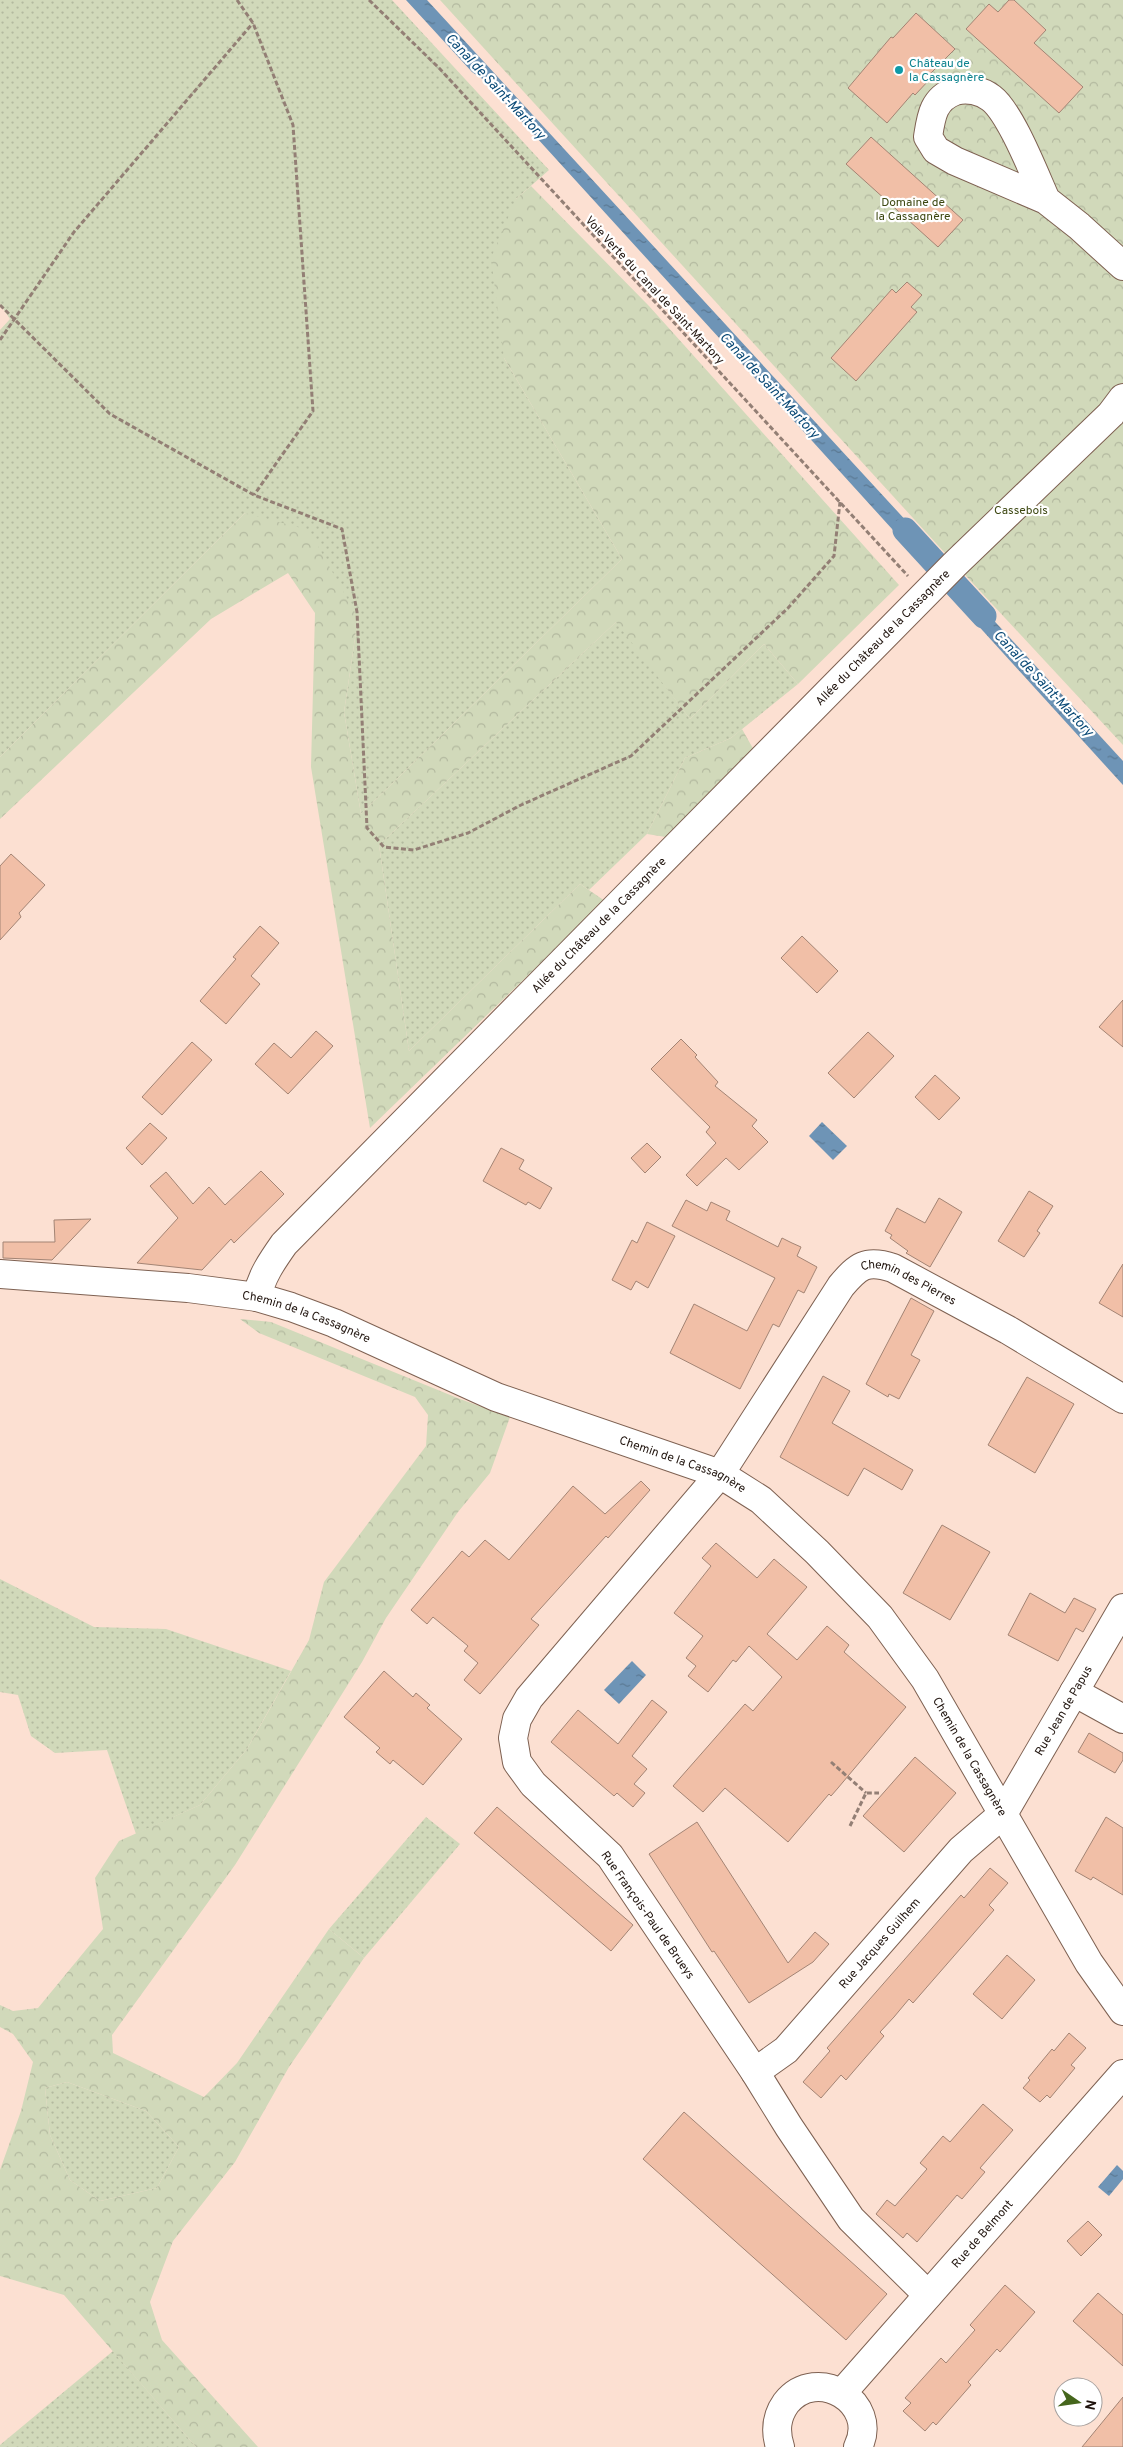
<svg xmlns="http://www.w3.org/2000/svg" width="1123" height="2447" font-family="Overpass,sans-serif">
  <defs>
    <pattern id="grass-dots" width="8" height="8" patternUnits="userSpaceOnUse" patternTransform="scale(1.25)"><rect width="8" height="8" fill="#d1d9ba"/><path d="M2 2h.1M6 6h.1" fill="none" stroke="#b3b99f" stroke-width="1.8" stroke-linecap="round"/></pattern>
    <pattern id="forest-crowns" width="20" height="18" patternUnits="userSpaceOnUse" patternTransform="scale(1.25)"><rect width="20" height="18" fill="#d1d9ba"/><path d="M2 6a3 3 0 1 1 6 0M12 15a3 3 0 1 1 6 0" fill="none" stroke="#b3b99f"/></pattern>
    <pattern id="water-ripples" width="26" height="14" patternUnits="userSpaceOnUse" patternTransform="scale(1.25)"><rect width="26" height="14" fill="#6e94b6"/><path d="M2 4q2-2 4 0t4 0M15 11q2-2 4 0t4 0" fill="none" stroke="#5a7892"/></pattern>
  </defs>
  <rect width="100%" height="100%" fill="#fce0d2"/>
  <g fill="url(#grass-dots)">
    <path d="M0,0H392L549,170L516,199L504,358L622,559L361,814L344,712L358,618L245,513L0,757V330L10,319L0,304Z"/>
    <path d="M617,621L690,719L764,644L798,684L731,738L685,758L647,834L589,890L580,884L409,1051L379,845Z"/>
    <path d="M0,1579L94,1627L166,1629L291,1671L247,1749L200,1805L136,1834L107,1750L55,1753L31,1736L18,1695L0,1692Z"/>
    <path d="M426,1817L460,1844L364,1958L329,1929Z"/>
    <path d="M67,2082L146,2111L179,2147L157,2188L100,2201L70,2180L50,2135L45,2088Z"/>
    <path d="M113,2351L196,2447H0V2445Z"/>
  </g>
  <g fill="url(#forest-crowns)" fill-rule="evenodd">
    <path d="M440,0H1123V745L955,564Z"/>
    <path d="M531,186L649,306L899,585L798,684L764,644L690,719L616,622L379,845L409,1051L580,884L605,901L370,1128L311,767L315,613L288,573L211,619L0,819V757L245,513L309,530L358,618L344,712L361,814L622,559L504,358L491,258L516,199Z"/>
    <path d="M742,729L755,752L678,839L647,834L685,758L731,738Z"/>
    <path d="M240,1319L271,1322L460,1399L510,1417L490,1473L458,1512L386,1618L362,1662L235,1865L112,2035L113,2053L204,2097L237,2063L329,1929L364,1958L289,2067L235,2162L173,2241L150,2302L162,2340L258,2447H196L64,2295L0,2276V2170L21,2111L33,2062L13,2034L0,2027V2005L13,2011L38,2008L103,1929L95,1878L119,1841L200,1805L247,1749L309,1640L324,1582L426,1446L428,1415L415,1397L259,1333ZM67,2082L146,2111L179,2147L157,2188L100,2201L70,2180L50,2135L45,2088Z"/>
  </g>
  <g fill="url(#water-ripples)">
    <path d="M406,0H427L933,550L922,562L725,345L728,343L724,338L721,340L484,80L472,72Z"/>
    <path d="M964,588L1123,761V785L954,599Z"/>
    <path d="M822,1122L847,1146L833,1160L809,1136Z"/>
    <path d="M632,1661L646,1675L619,1704L604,1690Z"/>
    <path d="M1117,2165L1123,2171V2179L1109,2196L1098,2187Z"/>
  </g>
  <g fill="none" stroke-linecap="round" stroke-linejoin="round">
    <path stroke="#6e94b6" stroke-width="25" d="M905,530L984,616"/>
  </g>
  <g fill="#f1bfa7" stroke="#a38474">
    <path d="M1009,0H1014L1046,30L1034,43L1083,87L1059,113L966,29L989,4L998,12Z"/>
    <path d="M916,13L955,49L928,76L930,79L915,95L913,93L887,123L848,88L891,37L893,38Z"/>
    <path d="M871,137L963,220L938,247L846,164Z"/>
    <path d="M907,282L922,295L911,307L917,312L856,381L831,358L892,289L896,293Z"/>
    <path d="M11,854L45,885L19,913L21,917L0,940V866Z"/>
    <path d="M260,926L279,943L251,976L260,984L226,1024L200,1001L236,959L233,957Z"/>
    <path d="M802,936L838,971L817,993L781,958Z"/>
    <path d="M1123,1000V1047L1099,1027Z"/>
    <path d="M316,1031L333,1046L288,1094L255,1064L274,1043L291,1058Z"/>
    <path d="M868,1032L894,1056L854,1098L828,1073Z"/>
    <path d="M681,1039L697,1055L695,1057L718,1082L715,1086L757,1120L752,1126L768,1142L739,1170L726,1158L697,1186L686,1175L716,1143L706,1132L710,1127L651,1069Z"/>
    <path d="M192,1042L212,1060L162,1115L142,1097Z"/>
    <path d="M935,1075L960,1098L939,1120L915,1097Z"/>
    <path d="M150,1123L167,1138L142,1165L126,1148Z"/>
    <path d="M647,1143L661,1157L645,1173L631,1158Z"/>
    <path d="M501,1148L524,1160L519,1169L552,1188L540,1209L528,1202L526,1205L483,1181Z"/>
    <path d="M261,1171L284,1194L234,1243L231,1239L202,1270L137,1263L178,1218L150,1186L166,1172L193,1204L209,1187L225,1205Z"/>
    <path d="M1029,1191L1053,1206L1037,1231L1040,1233L1024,1257L998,1241Z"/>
    <path d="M939,1198L962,1212L930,1267L906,1253L908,1251L890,1238L892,1235L885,1231L897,1208L925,1223Z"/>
    <path d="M686,1200L707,1211L711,1202L730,1211L726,1220L778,1247L782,1238L792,1243L801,1247L797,1256L817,1267L804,1293L798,1290L779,1327L773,1324L740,1389L670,1353L694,1304L747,1331L775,1278L672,1226Z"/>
    <path d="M91,1219L52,1260L3,1258V1242H55L54,1220Z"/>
    <path d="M647,1222L675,1236L648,1288L636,1281L631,1290L612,1280L632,1240L637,1243Z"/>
    <path d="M1123,1264V1317L1099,1303Z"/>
    <path d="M911,1298L934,1311L911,1355L920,1360L899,1399L889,1394L888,1397L866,1384Z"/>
    <path d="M823,1376L850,1391L832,1423L913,1470L902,1490L864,1468L848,1496L780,1457Z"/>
    <path d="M1027,1377L1074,1404L1035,1473L988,1445Z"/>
    <path d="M641,1481L650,1490L608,1538L606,1536L531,1619L539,1625L480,1694L464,1680L478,1663L464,1651L468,1646L433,1617L427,1624L411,1610L462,1551L469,1557L485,1540L509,1560L573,1486L605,1514Z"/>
    <path d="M942,1525L990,1552L950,1620L903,1593Z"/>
    <path d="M716,1543L757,1578L774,1559L807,1587L767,1634L797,1660L827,1626L849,1645L844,1652L906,1707L838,1788L831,1796L829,1794L788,1842L725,1788L703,1812L673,1786L745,1704L753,1711L782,1677L749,1646L736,1662L733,1660L708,1692L688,1676L696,1666L686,1658L703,1636L674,1613L711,1566L702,1558Z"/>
    <path d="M1030,1593L1065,1613L1074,1598L1096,1609L1083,1632L1076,1628L1058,1661L1008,1635Z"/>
    <path d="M384,1671L413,1697L416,1693L430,1705L427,1708L462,1739L423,1785L393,1760L390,1764L376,1752L380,1748L344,1717Z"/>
    <path d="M652,1700L667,1712L632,1756L647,1769L634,1784L645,1793L633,1807L617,1793L614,1796L551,1742L578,1710L618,1744Z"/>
    <path d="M1089,1733L1123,1753V1760L1115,1773L1078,1752Z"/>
    <path d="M915,1757L956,1793L904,1852L863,1816Z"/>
    <path d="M497,1807L633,1925L611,1951L474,1833Z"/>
    <path d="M1106,1817L1123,1828V1895L1093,1877L1091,1880L1075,1871Z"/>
    <path d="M697,1822L788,1963L815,1932L829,1944L813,1962L749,2003L714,1951L712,1952L649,1854Z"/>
    <path d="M990,1868L1008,1883L989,1905L994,1910L913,2003L909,1999L894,2017L880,2032L884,2036L846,2080L841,2075L821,2098L803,2082L830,2051L827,2048L961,1895L964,1898Z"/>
    <path d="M1007,1955L1035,1980L1002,2019L973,1994Z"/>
    <path d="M1069,2033L1086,2048L1071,2065L1075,2068L1050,2098L1047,2095L1040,2102L1023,2088L1030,2080L1028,2078L1052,2049L1054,2051Z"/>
    <path d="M983,2104L1013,2130L980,2168L985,2172L962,2199L957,2195L917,2242L907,2233L903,2238L876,2214L887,2200L895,2206L927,2169L920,2163L943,2136L950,2142Z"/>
    <path d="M684,2112L887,2294L846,2340L643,2159Z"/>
    <path d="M1088,2221L1102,2235L1081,2256L1067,2241Z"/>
    <path d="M1005,2285L1035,2312L1000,2352L997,2349L968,2382L971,2385L936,2425L933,2422L925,2431L903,2411L911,2403L905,2398L941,2358L946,2363L975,2330L970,2325Z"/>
    <path d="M1098,2293L1123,2315V2366L1073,2321Z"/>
    <path d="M1123,2397V2447H1082Z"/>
  </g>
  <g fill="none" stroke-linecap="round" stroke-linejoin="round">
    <defs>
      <g id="minor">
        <path d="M1046,200C1035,176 1011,113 991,98C982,91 967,87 955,91C933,99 931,117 928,137L936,150L955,161L1046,200L1079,226L1123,266"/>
        <path id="s1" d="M0,1274L188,1288L257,1297L291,1307L334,1323L496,1397L720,1474L761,1500L817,1552L880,1617L925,1679L1089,1963L1123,2011"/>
        <path id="s2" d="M257,1297C261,1277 272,1261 284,1244L955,564L1111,414L1123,398"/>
        <path d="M1074,1692L1123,1719"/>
        <path id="s3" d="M755,2072L786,2050L961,1850L1003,1814L1123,1608"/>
        <path id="s4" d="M928,2295L851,2219L789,2127L755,2072L610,1856L533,1784L517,1762L513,1738L517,1719L529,1698L720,1474L841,1286C858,1266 866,1259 893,1268L1008,1330L1123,1399"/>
        <path id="s5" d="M842,2393L1123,2074"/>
        <path d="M780,2447C775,2431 776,2417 786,2403C817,2364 880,2403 858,2447"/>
      </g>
    </defs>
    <use href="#minor" stroke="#7e6152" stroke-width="30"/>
    <g stroke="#937f75" stroke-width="3" stroke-dasharray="5 2.5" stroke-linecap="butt">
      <path d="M237,0L253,23L293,125L313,411L254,495"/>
      <path d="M369,0L439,68L908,576"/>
      <path d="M0,305L110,414L254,495L342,529L357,612L367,828L384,847L414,850L468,833L521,805L631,756L788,608L834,556L840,502"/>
      <path d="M0,340L74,232L253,23"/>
      <path d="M831,1762L866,1793"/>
      <path d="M850,1826L866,1793H879"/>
    </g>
    <use href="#minor" stroke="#fff" stroke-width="28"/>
  </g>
  <circle fill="#0f9aa8" stroke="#fff" stroke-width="2" cx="899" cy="70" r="5"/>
  <g text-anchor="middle" stroke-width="4.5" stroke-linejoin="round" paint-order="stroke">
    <g font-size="12" fill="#0d838f" stroke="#fff" text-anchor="start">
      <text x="909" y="67">Château de<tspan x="909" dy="14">la Cassagnère</tspan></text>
    </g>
    <g font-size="12" fill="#3d4812" stroke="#fff">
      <text x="913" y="206">Domaine de<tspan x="913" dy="14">la Cassagnère</tspan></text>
      <text x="1021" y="514">Cassebois</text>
    </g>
    <g font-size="12" fill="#20140e" stroke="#fff">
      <text transform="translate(655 290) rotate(47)" y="4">Voie Verte du Canal de Saint-Martory</text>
      <text dy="4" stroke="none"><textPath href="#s2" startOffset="912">Allée du Château de la Cassagnère</textPath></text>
      <text dy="4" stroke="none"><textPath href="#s2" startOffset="508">Allée du Château de la Cassagnère</textPath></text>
      <text dy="4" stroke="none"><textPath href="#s4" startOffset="1342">Chemin des Pierres</textPath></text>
      <text dy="4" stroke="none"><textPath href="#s1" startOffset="311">Chemin de la Cassagnère</textPath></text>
      <text dy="4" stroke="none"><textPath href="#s1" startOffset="716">Chemin de la Cassagnère</textPath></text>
      <text dy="4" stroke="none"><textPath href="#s3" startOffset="479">Rue Jean de Papus</textPath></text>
      <text dy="4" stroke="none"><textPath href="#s1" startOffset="1136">Chemin de la Cassagnère</textPath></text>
      <text transform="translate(648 1915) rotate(55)" y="4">Rue François-Paul de Brueys</text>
      <text dy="4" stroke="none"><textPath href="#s3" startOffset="180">Rue Jacques Guilhem</textPath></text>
      <text dy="4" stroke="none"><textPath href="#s5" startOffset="212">Rue de Belmont</textPath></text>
    </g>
    <g font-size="14" font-style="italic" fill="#094976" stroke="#fff">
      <text transform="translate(496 86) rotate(47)" y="5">Canal de Saint-Martory</text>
      <text transform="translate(770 385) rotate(47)" y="5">Canal de Saint-Martory</text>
      <text transform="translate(1044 683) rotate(47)" y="5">Canal de Saint-Martory</text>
    </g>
  </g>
  <g transform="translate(1078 2402) rotate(103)"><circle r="24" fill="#ffffff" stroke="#a6a19f"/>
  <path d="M0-4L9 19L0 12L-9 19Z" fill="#45661c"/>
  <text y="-8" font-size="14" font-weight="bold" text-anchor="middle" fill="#20140e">N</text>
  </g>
</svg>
